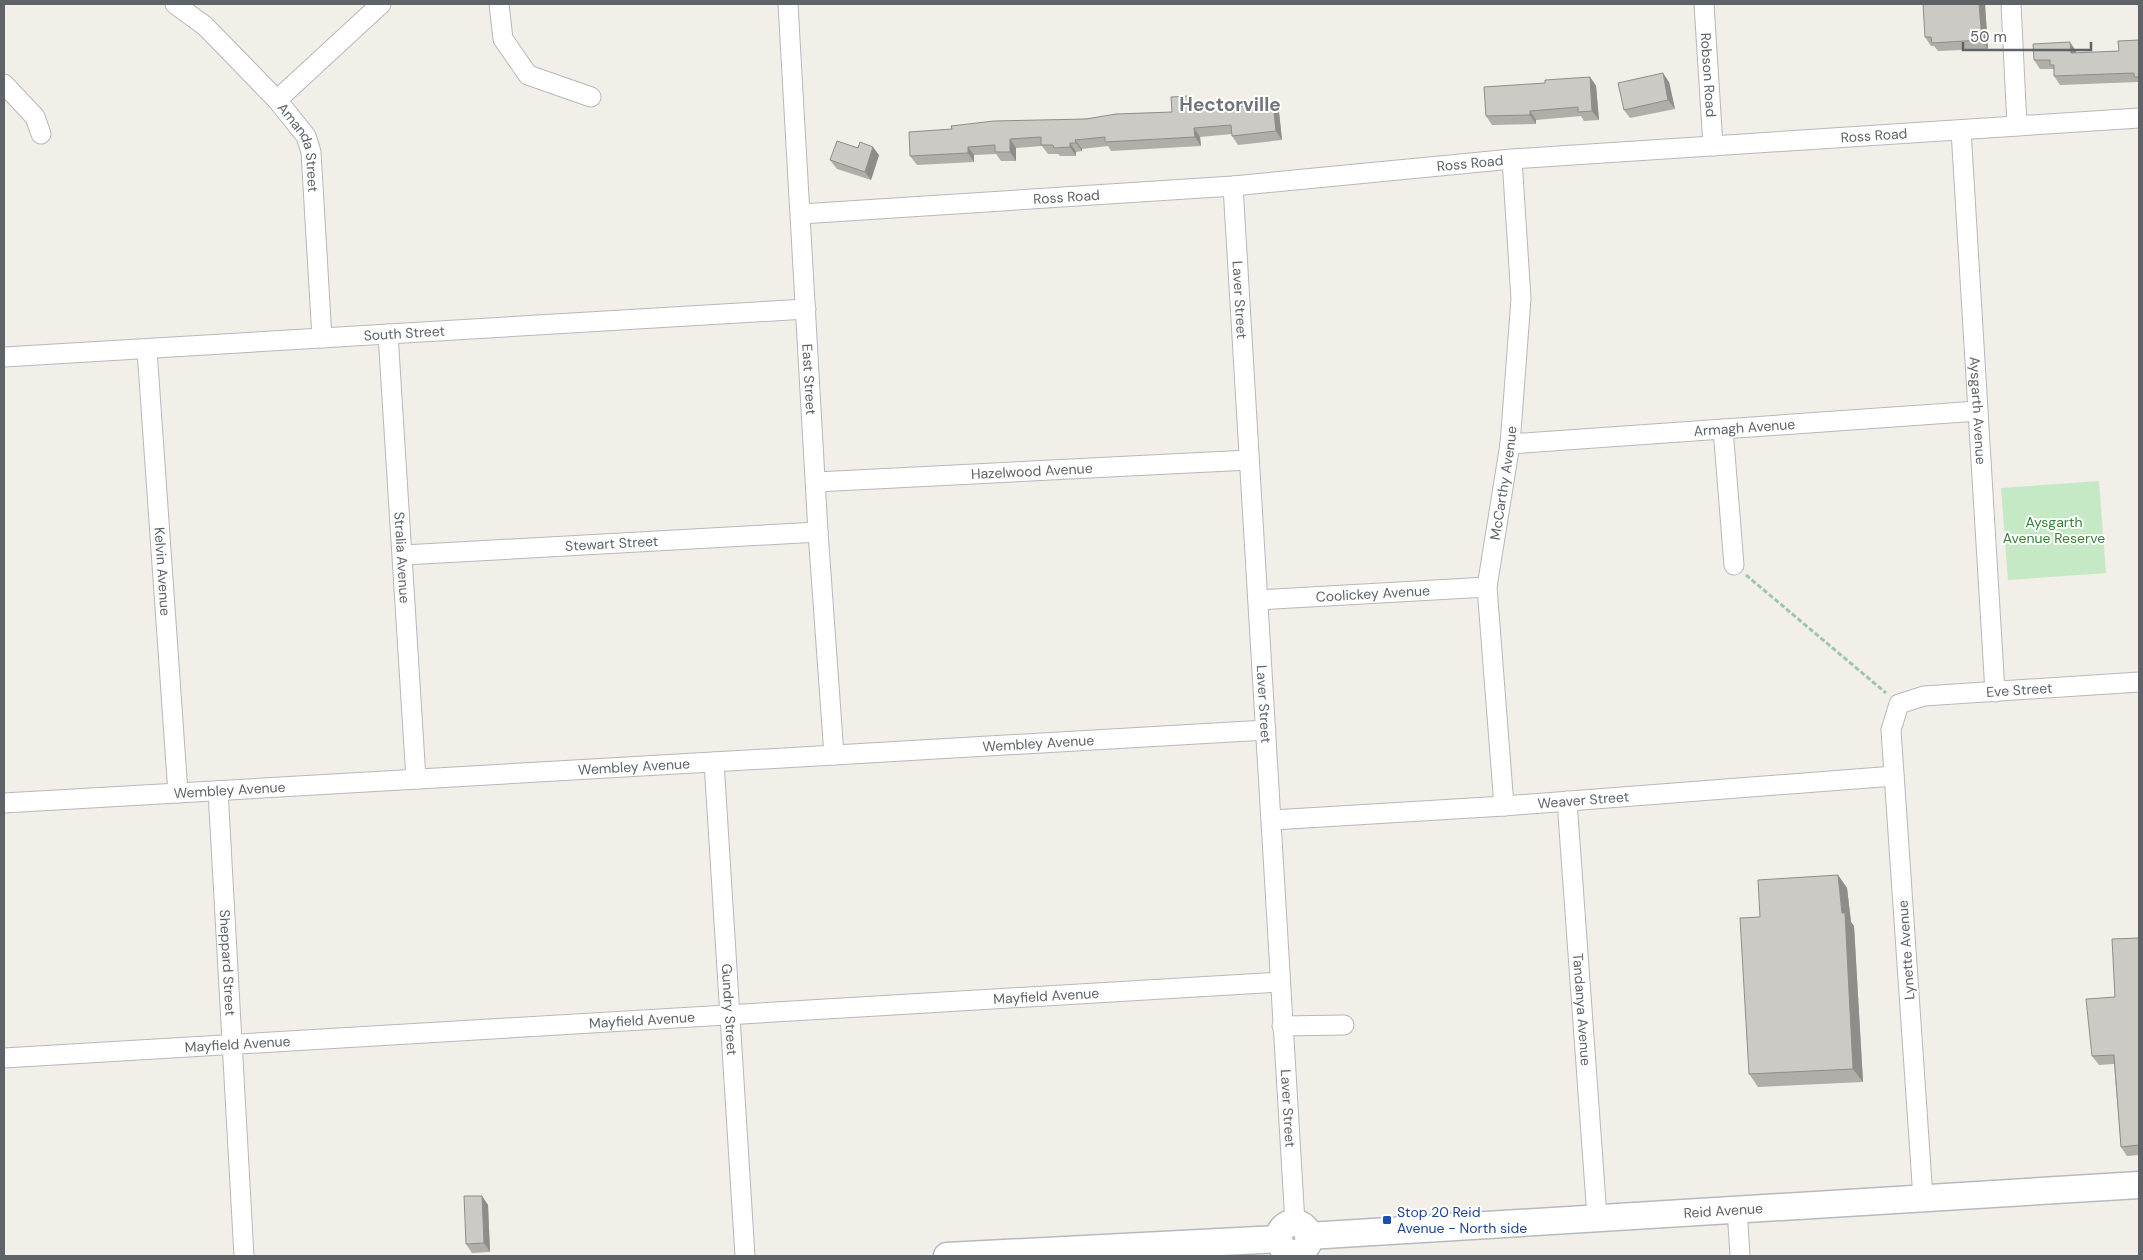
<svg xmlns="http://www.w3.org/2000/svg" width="2143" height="1260" font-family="'DM Sans',sans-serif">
  <rect width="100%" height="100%" fill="#f1efe8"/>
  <path fill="#c5e8c5" d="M2099,481L2106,573L2008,580L2001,488Z"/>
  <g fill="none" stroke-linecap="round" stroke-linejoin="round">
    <defs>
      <g id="street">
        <path id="s1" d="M175,4L205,26L277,100L306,136L311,152L322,338"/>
        <path d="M499,4L503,39L528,75L591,97"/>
        <path id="s2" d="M788,4L818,532L834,755"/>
        <path id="s3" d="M1704,4L1713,146"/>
        <path d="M2011,4L2017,126"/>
        <path d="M4,84L35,117L41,134"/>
        <path d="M277,100L381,4"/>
        <path id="s4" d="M1961,130L1995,692"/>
        <path id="s5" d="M1233,186L1295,1223"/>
        <path id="s6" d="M801,214L1233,186L1512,159L2139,118"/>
        <path id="s7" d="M388,334L416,779"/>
        <path id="s8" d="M147,350L178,793"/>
        <path id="s9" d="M4,357L806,309"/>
        <path d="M1723,429L1734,565"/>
        <path id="s10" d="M1510,444L1978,411"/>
        <path id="s11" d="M816,482L1249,460"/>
        <path id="s12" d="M404,555L818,532"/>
        <path id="s13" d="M1258,600L1487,587"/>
        <path id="s14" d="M714,762L745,1256"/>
        <path id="s15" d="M218,791L244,1256"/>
        <path id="s16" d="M1567,801L1597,1217"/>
        <path id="s17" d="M4,803L1266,730"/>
        <path id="s18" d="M1504,806L1487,587L1510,444L1521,299L1512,159"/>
        <path id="s19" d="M1273,820L1504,806L1894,776"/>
        <path d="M1282,1026L1344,1025"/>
        <path id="s20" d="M4,1058L1280,982"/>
        <path id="s21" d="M1923,1198L1891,730L1899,704L1924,696L2139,682"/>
        <path d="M1737,1209L1740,1256"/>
        <path d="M1292,1252V1256"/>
      </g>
      <g id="secondary">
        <circle cx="1294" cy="1238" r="15"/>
        <path id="s22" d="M1308,1236L2139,1185"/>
        <path d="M947,1256L1279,1239"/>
      </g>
    </defs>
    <use href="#street" stroke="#b5b8bc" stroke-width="21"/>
    <use href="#secondary" stroke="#b6babf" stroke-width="29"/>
    <path stroke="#9cc7a9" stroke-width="3" stroke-dasharray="5 2.5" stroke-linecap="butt" d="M1746,575L1886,693"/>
    <use href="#street" stroke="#fff" stroke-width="19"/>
    <use href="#secondary" stroke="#fff" stroke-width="26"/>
  </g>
  <g fill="#afaea9">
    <path d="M1985,4L1988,49L1938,51L1934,46H1931L1925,37Z"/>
    <path d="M2139,40V85L2138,82L2060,85L2054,76V70L2053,69H2040L2034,60L2076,51V53L2119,51Z"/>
    <path d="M1590,77L1596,86L1599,120L1584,121L1581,116L1536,120V124L1492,125L1486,116L1545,83Z"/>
    <path d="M1669,82L1675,109L1630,118L1624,110Z"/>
    <path d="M1189,96L1195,104L1211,103L1216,109L1279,112L1282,140L1238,145L1232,136V134L1200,137L1201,146L1111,151L1108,146L1082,149V151L1076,152V156H1060L1058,154H1048L1042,146L1016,148V161H1001L996,154L974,155V162L917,165L910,156L952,129L1172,112Z"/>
    <path d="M879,155L871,180L837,169L830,160Z"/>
    <path d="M1838,875L1847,888L1851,922L1854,926L1863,1082L1758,1087L1749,1074Z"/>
    <path d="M2139,938V1155L2127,1156L2121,1147L2114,1064L2099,1065L2092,1056L2115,997Z"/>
    <path d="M482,1196L488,1205L490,1252L472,1253L466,1244Z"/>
  </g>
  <g fill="#8f8d8a">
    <path d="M1979,4H1985L1988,49L1982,40Z"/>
    <path d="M2070,42L2076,51L2077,62L2071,53Z"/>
    <path d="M1663,73L1669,82L1675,109L1668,100Z"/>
    <path d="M1590,77L1596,86L1599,120L1592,111Z"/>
    <path d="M1189,96L1195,105H1189Z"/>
    <path d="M1211,103L1218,112L1212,109Z"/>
    <path d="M1273,103L1279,112L1282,140L1276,131Z"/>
    <path d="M1530,111L1536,120V124L1530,115Z"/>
    <path d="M1194,128L1200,137L1201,146L1195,137Z"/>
    <path d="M1010,139L1016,148V161L1010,152Z"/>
    <path d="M1075,140L1082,149V151L1076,143Z"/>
    <path d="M1070,143L1076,152V156L1070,147Z"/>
    <path d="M873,147L879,155L871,180L865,172Z"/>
    <path d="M968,147L974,155V162L968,153Z"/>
    <path d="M1838,875L1847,888L1851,922L1854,926L1863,1082L1853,1069L1842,913Z"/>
    <path d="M482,1196L488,1205L490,1252L484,1243Z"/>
  </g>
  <g fill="#cccac5" stroke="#8f8d8a">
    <path d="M1923,4H1979L1982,40L1932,43L1931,37H1925Z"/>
    <path d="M2139,40V77H2134V73L2054,76V65H2050V60H2034L2033,44L2070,42L2071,53L2119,51L2118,41Z"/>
    <path d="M1663,73L1668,100L1624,110L1618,83Z"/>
    <path d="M1590,77L1592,111L1578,112V107L1530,111V115L1486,116L1484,87L1545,83V80Z"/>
    <path d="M1189,96V105L1211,103L1212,109L1273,103L1276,131L1232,136L1231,125L1194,128L1195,137L1105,142V137L1075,140L1076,143H1070V147L1054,148L1053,145H1041V137L1010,139V152H995V145L968,147V153L910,156L909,132L952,129L951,126L994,121L1086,119L1116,114L1172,112L1171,97Z"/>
    <path d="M837,141L858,148L860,142L873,147L865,172L830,160Z"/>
    <path d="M1838,875L1842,913H1845L1853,1069L1749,1074L1740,918L1760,917L1758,880Z"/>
    <path d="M2139,938V1145L2121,1147L2114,1055L2092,1056L2086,999L2115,997L2112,939Z"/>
    <path d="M464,1196H482L484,1243L466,1244Z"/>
  </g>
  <rect fill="#1a4fb4" stroke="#fff" stroke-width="2" x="1382" y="1215" width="10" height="10" rx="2.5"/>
  <g text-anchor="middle" stroke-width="4" stroke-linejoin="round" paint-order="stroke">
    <g font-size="14" fill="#5f6368" stroke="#fff">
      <text dy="5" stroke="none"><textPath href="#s3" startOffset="71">Robson Road</textPath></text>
      <text dy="5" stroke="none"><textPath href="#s6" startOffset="1076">Ross Road</textPath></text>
      <text dy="5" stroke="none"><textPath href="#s1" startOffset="195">Amanda Street</textPath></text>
      <text dy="5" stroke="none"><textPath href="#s6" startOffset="671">Ross Road</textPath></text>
      <text dy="5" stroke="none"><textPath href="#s6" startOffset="266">Ross Road</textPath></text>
      <text dy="5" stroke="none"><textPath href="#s5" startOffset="114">Laver Street</textPath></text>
      <text dy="5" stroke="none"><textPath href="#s9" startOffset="401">South Street</textPath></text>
      <text dy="5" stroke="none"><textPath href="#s2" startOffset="376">East Street</textPath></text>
      <text dy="5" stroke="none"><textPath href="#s4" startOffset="281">Aysgarth Avenue</textPath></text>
      <text dy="5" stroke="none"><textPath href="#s10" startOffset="235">Armagh Avenue</textPath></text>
      <text dy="5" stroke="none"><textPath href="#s11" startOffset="216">Hazelwood Avenue</textPath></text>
      <text dy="5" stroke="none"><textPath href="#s18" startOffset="325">McCarthy Avenue</textPath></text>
      <text dy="5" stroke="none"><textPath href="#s12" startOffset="208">Stewart Street</textPath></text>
      <text dy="5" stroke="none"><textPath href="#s7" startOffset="224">Stralia Avenue</textPath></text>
      <text dy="5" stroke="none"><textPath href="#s8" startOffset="222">Kelvin Avenue</textPath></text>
      <text dy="5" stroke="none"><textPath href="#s13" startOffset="115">Coolickey Avenue</textPath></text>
      <text dy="5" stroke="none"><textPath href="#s21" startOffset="618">Eve Street</textPath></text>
      <text dy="5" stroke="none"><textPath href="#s5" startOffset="519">Laver Street</textPath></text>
      <text dy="5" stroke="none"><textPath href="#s17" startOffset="1036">Wembley Avenue</textPath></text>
      <text dy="5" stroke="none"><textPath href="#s17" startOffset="631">Wembley Avenue</textPath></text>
      <text dy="5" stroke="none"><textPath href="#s17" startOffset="226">Wembley Avenue</textPath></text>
      <text dy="5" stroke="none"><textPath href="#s19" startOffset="311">Weaver Street</textPath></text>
      <text transform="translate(1906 950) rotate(-94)" y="5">Lynette Avenue</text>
      <text dy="5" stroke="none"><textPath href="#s15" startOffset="172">Sheppard Street</textPath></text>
      <text dy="5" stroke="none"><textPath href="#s20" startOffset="1044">Mayfield Avenue</textPath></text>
      <text dy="5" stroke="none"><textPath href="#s14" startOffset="248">Gundry Street</textPath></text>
      <text dy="5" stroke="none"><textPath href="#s16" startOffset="209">Tandanya Avenue</textPath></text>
      <text dy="5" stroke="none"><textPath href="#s20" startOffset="639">Mayfield Avenue</textPath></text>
      <text dy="5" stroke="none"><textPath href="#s20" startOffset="234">Mayfield Avenue</textPath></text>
      <text dy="5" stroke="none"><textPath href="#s5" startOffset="924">Laver Street</textPath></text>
      <text dy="5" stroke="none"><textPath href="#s22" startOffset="416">Reid Avenue</textPath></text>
    </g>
    <g font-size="14" fill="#348238" stroke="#fff">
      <text x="2054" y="527">Aysgarth<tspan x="2054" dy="16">Avenue Reserve</tspan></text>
    </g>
    <g font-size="14" fill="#164399" stroke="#fff" text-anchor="start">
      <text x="1397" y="1217">Stop 20 Reid<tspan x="1397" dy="16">Avenue - North side</tspan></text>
    </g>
    <g font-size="19" font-weight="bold" fill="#70757a" stroke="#fff">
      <text x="1230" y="111">Hectorville</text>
    </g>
  </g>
  <rect width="2143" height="1260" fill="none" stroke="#5f6368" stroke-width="10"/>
  <path d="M1963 42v8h128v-8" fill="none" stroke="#5f6368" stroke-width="2.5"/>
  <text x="1970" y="42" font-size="15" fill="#5f6368" stroke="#ffffff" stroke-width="4" paint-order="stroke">50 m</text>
</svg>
